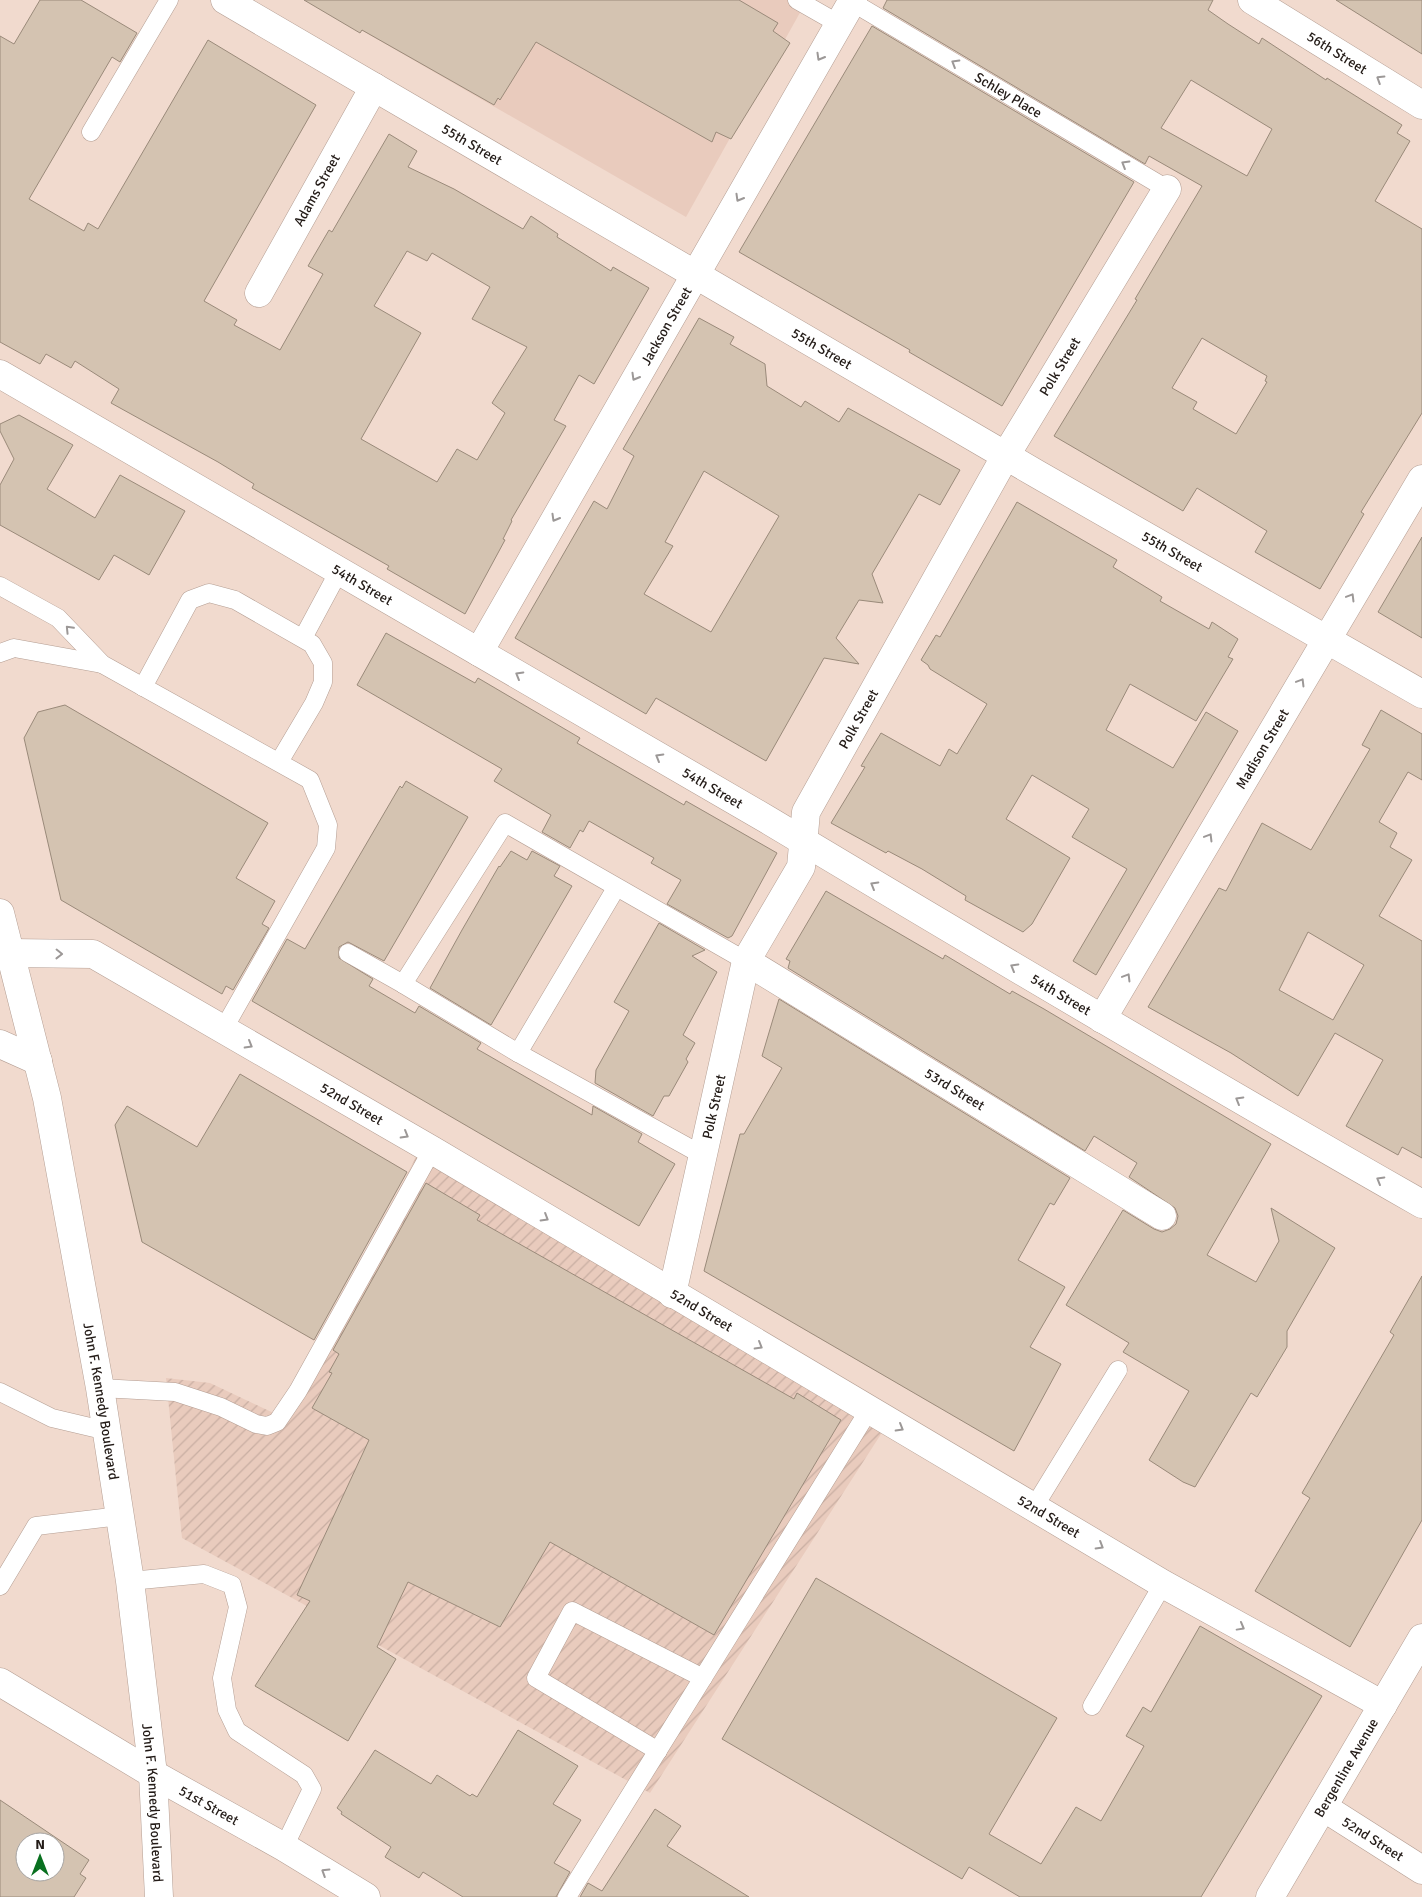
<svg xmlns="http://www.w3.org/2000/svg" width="1422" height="1897" font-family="Signika,sans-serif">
  <defs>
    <pattern id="industrial-furrows" width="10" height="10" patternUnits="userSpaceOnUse" patternTransform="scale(1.25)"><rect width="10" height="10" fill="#e9cbbd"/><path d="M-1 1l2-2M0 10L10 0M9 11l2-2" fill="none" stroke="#c8aea2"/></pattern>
  </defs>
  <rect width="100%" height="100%" fill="#f1dace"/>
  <path fill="#e9cbbd" d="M309,0H807L686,217Z"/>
  <path fill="url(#industrial-furrows)" d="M417,1155L883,1431L650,1793L182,1538L166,1378L210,1383L282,1417Z"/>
  <g fill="#d4c3b1" stroke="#9a8a7a" fill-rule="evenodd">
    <path d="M40,0H81L137,33L120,62L112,57L29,199L84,231L88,223L98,229L208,40L316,105L204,301L237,320L234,325L280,350L323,274L308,266L329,230L332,232L389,134L417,151L408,167L454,189L523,229L531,216L558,234L557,237L611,271L613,267L649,288L594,384L579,375L554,420L566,426L511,520L512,521L503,539L505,540L465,614L387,569L389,566L252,488L254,484L218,462L111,403L119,389L75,361L71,368L46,354L40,364L0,342V36L14,44ZM407,251L427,261L432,253L490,287L472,319L527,347L492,403L505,413L477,460L457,449L437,482L361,439L421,333L374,306Z"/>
    <path d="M304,0H739L778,23L773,31L790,43L731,139L716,132L712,142L536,42L500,100L498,98L494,105L362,30L360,33Z"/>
    <path d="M887,0H1213L1208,10L1228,24L1259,44L1262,38L1326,80L1327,78L1402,125L1397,133L1410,141L1375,201L1422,229V413L1361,512L1364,514L1320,589L1255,552L1267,531L1197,488L1183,511L1054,436L1137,300L1135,299L1202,186L1149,156L1145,164L883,8ZM1191,80L1272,129L1247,176L1161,128ZM1202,338L1267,376L1265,381L1267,382L1236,434L1193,409L1197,402L1172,388Z"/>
    <path d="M1336,0H1422V54Z"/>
    <path d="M872,26L1134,182L1002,406L909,352L910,350L739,252Z"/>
    <path d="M699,318L734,337L730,344L765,364L767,386L801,407L805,401L839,422L848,408L960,470L940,505L919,494L872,574L883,603L859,600L836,638L859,664L824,658L766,761L656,698L646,714L515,638L594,501L607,509L634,456L623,449ZM704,471L779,516L711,632L644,594L673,546L665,542Z"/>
    <path d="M19,415L73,445L47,489L95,518L120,475L185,511L149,575L114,555L99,580L0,525V485L14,459L0,431V424Z"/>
    <path d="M1017,502L1117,560L1113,567L1162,597L1160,601L1209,629L1212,622L1238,639L1228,657L1233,659L1196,721L1130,684L1106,730L1173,768L1206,712L1238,731L1096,975L1073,961L1127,869L1072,837L1089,809L1032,775L1006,819L1070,858L1032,924L1023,932L965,900L966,896L922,869L888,851L886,853L831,823L865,767L861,766L881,733L940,766L949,749L957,754L987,704L930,669L928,665L921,660L936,635L940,637Z"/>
    <path d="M1422,537V638L1378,612Z"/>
    <path d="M386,633L475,683L478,678L580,738L577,743L684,805L686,801L777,853L732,936L728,938L667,904L681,880L651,863L654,858L589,821L583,832L580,830L570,848L542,832L551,815L494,781L502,769L357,685Z"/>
    <path d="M65,705L268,823L236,878L275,901L262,924L269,928L233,990L226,986L222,994L61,900L24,738L38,712Z"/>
    <path d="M1381,710L1422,734V780L1408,772L1379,822L1397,833L1390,847L1412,860L1379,916L1422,941V1158L1402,1147L1398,1155L1346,1126L1383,1060L1335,1033L1298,1096L1231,1053L1148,1007L1219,888L1226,891L1262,823L1311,850L1370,749L1362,745ZM1308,932L1364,965L1333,1020L1279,990Z"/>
    <path d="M406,781L468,817L384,961L348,942L339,947V958L373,979L369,986L415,1013L419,1006L481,1043L477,1049L592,1115L593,1106L642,1134L638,1142L675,1164L639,1226L252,1001L287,939L305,949L400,786L402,788Z"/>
    <path d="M511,851L527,860L532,851L560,866L554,876L572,886L491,1025L430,988L462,930L499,866L500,867Z"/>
    <path d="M826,891L943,959L945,955L1010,994L1012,991L1044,1009L1271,1144L1207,1255L1256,1282L1279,1241L1271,1208L1335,1248L1287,1331V1347L1257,1397L1251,1393L1195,1487L1183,1482L1149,1460L1189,1391L1123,1352L1129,1343L1066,1305L1123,1210L1154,1229L1162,1232L1170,1229L1176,1224L1178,1216L1175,1208L1129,1177L1137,1163L1094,1136L1085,1151L788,968L790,961L786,959Z"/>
    <path d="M659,923L705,950L692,956L717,972L683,1035L695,1043L686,1059L688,1062L669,1096H664L653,1116L595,1083L596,1070L629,1011L614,1002Z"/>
    <path d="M779,999L1070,1178L1054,1205L1050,1203L1018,1260L1065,1287L1030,1347L1061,1364L1014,1451L704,1271L740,1134H744L782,1068L762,1056Z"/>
    <path d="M240,1074L407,1172L314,1340L142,1242L115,1125L127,1106L197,1147Z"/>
    <path d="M426,1183L480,1215L477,1220L794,1399L797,1393L841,1420L714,1635L550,1542L500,1627L408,1582L377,1647L396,1659L348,1741L255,1686L310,1601L297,1595L369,1440L312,1408L332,1373L329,1372L339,1354L333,1350Z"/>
    <path d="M1422,1276V1520L1350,1647L1255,1591L1310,1498L1302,1493L1394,1335L1390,1332Z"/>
    <path d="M816,1578L1057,1718L989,1834L1041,1864L1076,1807L1101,1821L1144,1746L1126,1736L1143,1707L1151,1712L1200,1626L1322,1696L1201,1897H1020L969,1867L962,1879L722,1739Z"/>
    <path d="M518,1730L578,1766L553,1804L581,1820L554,1863L570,1872L556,1897H463L423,1872L419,1878L385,1857L391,1847L341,1814L342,1812L337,1808L375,1750L431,1784L437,1775L470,1796L472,1794L477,1797Z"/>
    <path d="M0,1800L89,1860L80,1874L86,1878L74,1897H0ZM25,1842H55V1872H25Z"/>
    <path d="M655,1809L681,1826L667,1846L749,1897H580L588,1883L602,1891Z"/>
  </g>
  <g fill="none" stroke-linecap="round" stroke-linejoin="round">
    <defs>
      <g id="service">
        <path d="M797,0L839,24"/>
        <path id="s1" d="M852,2L1167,189"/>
        <path d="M91,132L169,0"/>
        <path d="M0,586L58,618L102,664L310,780L328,825L326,848L223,1030"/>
        <path d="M303,638L339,571"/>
        <path d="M0,653L14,648L102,664"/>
        <path d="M143,687L190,600L209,593L235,600L312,644L323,663V682L314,703L279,762"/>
        <path d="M348,953L403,984"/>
        <path d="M518,1053L616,888"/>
        <path d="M704,1156L518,1053L403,984L505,823L746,961"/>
        <path d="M100,1388L175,1392L221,1407L256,1424L267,1426L277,1422L298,1391L432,1150"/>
        <path d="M0,1392L52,1418L107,1431"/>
        <path d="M1034,1507L1118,1370"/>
        <path d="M130,1581L204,1574L232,1585L238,1607L222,1678L227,1710L237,1731L304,1775L312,1789L284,1847"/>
        <path d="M0,1586L36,1526L120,1516"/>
        <path d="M1092,1706L1163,1584"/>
        <path d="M658,1751L536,1678L572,1611L703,1678"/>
        <path d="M567,1897L869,1410"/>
      </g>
      <g id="minor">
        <path id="s2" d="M225,0L1037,474L1422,694"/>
        <path id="s3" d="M1252,0L1422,105"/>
        <path id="s4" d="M259,293L374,87"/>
        <path id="s5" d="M0,374L768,820C985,950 1202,1079 1422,1204"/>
        <path id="s6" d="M479,652L853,0"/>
        <path id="s7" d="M10,953L93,954L432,1150L1163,1584L1383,1705"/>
        <path id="s8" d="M746,961L1162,1216"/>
        <path id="s9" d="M1102,1019L1422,479"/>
        <path d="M0,1044L38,1061"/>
        <path id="s10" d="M672,1294L746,961L801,867L806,812L1006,455L1167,189"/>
        <path id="s11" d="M153,1774L284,1847L366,1897"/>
        <path id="s12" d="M1323,1807L1422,1870"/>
      </g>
      <g id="tertiary">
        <path d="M0,1682L153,1774"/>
        <path id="s13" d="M1270,1897L1422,1638"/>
      </g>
      <g id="primary">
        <path id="s14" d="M0,913L47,1098L100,1388L130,1581L153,1774L159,1897"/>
      </g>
    </defs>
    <use href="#service" stroke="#b49e93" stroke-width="19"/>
    <use href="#minor" stroke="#b49e93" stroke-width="29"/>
    <use href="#tertiary" stroke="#b49e93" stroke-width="29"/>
    <use href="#primary" stroke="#b49e93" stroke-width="29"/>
    <use href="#service" stroke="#fff" stroke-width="18"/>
    <use href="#minor" stroke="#fff" stroke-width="28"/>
    <use href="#tertiary" stroke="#fff" stroke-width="28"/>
    <use href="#primary" stroke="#fff" stroke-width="28"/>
  </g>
  <defs><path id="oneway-chevron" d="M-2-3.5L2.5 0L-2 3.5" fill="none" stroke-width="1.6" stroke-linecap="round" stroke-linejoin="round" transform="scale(1.25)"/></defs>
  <g stroke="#9c9897">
    <use href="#oneway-chevron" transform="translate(820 57) rotate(120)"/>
    <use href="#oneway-chevron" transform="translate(955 63) rotate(-149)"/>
    <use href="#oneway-chevron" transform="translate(1380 79) rotate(-148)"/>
    <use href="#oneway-chevron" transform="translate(1125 164) rotate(-149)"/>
    <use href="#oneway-chevron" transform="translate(739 198) rotate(120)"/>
    <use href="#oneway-chevron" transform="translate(635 377) rotate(120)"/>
    <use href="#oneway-chevron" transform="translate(555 518) rotate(120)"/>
    <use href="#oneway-chevron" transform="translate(1351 597) rotate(-59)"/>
    <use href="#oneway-chevron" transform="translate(69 629) rotate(-134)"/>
    <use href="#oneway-chevron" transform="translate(519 675) rotate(-150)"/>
    <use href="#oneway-chevron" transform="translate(1301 682) rotate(-59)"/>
    <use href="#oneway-chevron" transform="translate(659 757) rotate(-150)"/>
    <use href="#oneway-chevron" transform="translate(1209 837) rotate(-59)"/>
    <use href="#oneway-chevron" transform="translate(874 885) rotate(-150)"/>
    <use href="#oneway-chevron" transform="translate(59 954) rotate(1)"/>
    <use href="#oneway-chevron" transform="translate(1014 967) rotate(-150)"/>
    <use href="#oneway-chevron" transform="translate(1127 977) rotate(-59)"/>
    <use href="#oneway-chevron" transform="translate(249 1045) rotate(30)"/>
    <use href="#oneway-chevron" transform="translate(1239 1100) rotate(-150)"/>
    <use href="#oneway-chevron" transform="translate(405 1135) rotate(30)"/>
    <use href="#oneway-chevron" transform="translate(1380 1180) rotate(-150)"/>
    <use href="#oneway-chevron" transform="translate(545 1218) rotate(31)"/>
    <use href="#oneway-chevron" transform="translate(759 1346) rotate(30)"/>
    <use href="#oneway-chevron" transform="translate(900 1428) rotate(30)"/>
    <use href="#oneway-chevron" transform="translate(1100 1546) rotate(31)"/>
    <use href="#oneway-chevron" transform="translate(1241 1627) rotate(29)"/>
    <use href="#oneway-chevron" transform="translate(325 1872) rotate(-148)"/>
  </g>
  <g text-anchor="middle" stroke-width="5" stroke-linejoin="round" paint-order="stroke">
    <g font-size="14" fill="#231b17" stroke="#fff">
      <text dy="5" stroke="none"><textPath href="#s3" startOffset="100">56th Street</textPath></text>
      <text dy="5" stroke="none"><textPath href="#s1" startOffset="182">Schley Place</textPath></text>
      <text dy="5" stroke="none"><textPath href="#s2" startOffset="286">55th Street</textPath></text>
      <text dy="5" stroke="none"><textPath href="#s4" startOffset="118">Adams Street</textPath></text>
      <text dy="5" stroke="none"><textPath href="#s6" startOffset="376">Jackson Street</textPath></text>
      <text dy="5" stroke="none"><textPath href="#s2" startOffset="691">55th Street</textPath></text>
      <text dy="5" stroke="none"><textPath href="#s10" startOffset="1018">Polk Street</textPath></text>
      <text dy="5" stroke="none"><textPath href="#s2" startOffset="1096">55th Street</textPath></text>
      <text dy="5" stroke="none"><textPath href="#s5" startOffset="419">54th Street</textPath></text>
      <text dy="5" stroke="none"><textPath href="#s10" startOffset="612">Polk Street</textPath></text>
      <text dy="5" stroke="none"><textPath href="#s9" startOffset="314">Madison Street</textPath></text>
      <text dy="5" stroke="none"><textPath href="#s5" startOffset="824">54th Street</textPath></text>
      <text dy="5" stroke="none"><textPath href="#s5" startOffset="1229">54th Street</textPath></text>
      <text dy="5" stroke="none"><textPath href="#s8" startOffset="245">53rd Street</textPath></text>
      <text dy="5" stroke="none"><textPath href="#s7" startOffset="382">52nd Street</textPath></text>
      <text dy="5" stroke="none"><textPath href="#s10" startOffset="192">Polk Street</textPath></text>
      <text dy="5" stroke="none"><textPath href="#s7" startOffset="788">52nd Street</textPath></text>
      <text dy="5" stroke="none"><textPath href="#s14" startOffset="499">John F. Kennedy Boulevard</textPath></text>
      <text dy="5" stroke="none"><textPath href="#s7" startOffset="1192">52nd Street</textPath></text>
      <text dy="5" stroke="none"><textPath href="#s13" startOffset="150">Bergenline Avenue</textPath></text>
      <text dy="5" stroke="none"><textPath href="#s14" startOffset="904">John F. Kennedy Boulevard</textPath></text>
      <text dy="5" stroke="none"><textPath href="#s11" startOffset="64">51st Street</textPath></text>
      <text dy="5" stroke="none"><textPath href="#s12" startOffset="59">52nd Street</textPath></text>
    </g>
  </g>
  <g transform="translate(40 1857)"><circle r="24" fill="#ffffff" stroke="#a7a4a2"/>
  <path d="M0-4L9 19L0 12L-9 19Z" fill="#097020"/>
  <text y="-8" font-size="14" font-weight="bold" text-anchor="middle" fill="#231b17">N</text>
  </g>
</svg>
